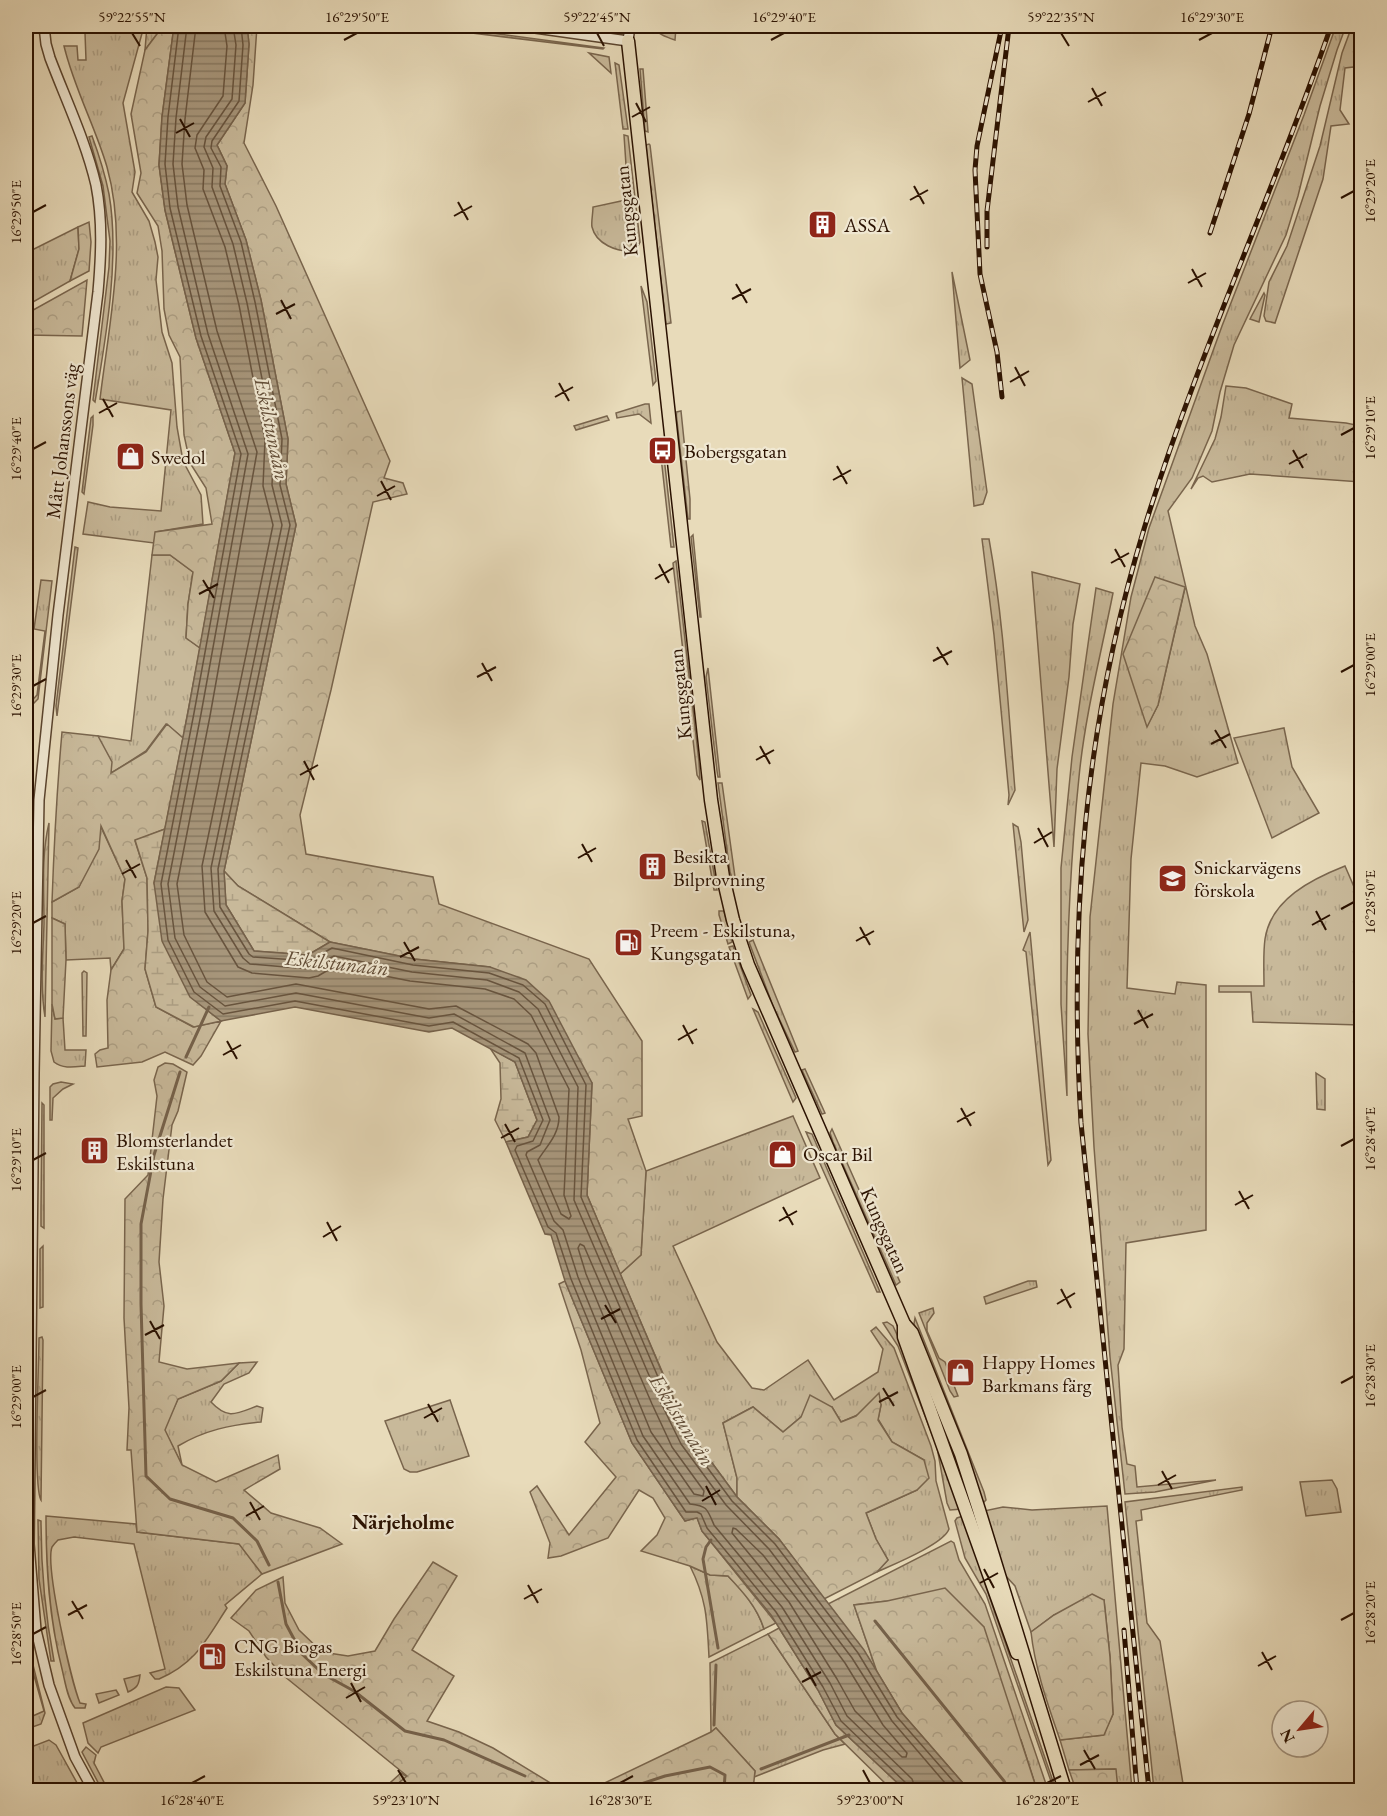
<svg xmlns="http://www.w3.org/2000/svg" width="1387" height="1816" font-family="'EB Garamond',serif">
  <defs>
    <pattern id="grass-tufts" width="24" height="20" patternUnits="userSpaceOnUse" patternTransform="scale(1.5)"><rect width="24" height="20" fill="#c8b99a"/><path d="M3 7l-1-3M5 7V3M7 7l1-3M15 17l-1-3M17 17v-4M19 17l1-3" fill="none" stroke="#ac9e83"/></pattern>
    <pattern id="forest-crowns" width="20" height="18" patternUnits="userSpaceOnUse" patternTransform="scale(1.5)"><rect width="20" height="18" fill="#c8b99a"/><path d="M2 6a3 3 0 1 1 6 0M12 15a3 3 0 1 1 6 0" fill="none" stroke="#ac9e83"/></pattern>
    <pattern id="wetland-marsh" width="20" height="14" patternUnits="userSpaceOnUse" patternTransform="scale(1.5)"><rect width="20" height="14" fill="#c8b99a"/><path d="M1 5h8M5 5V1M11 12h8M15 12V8" fill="none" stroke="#ac9e83"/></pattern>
    <pattern id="water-rules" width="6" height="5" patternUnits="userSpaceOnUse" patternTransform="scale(1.5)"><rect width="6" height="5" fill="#a7967b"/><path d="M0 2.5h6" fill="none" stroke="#887962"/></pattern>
  </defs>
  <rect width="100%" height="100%" fill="#e8dbba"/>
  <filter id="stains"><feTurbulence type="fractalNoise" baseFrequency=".00333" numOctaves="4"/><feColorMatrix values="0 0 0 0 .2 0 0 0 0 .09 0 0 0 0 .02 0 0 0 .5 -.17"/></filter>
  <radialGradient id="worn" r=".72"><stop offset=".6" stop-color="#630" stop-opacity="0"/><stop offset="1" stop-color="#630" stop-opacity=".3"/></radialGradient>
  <g fill="url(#grass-tufts)" stroke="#79654d" stroke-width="1.5" fill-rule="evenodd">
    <path d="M62,26H144L123,103L135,172L132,192L149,221L155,242L158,257L156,280L162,332L172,363L177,427L183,461L201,495L203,524L156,532L154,543L83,534L88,502L110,507L161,511L171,410L100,399C109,323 128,242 107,167C95,126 74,88 64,46H77L78,60H86L85,33H63Z"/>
    <path d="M147,26H163L145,50Z"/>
    <path d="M415,26H438L604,48L603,49Z"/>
    <path d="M653,26L676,27L675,40C666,37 657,34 653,26Z"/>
    <path d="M1336,26H1346L1337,50L1320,106L1298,196L1286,235L1234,345L1220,392L1212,431L1192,478L1168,511L1195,626L1207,654L1238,763L1197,777L1165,766L1141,763L1131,859L1127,988L1175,994L1177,982L1206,985V1230L1126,1243L1124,1349L1118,1365L1122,1427L1127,1464L1135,1466L1137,1487L1216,1480L1155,1492L1125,1494L1110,1357L1094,1147L1088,1034L1090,917L1113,704L1131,597L1149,528L1222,326L1304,115ZM1185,588L1158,705L1147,726Z"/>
    <path d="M1352,26H1361L1362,66L1345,68L1340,110L1349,124L1331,126L1323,179L1275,323L1266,321L1264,316L1269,282L1287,246L1320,146L1342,53Z"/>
    <path d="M589,53L609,57L611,73Z"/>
    <path d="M615,63L619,65L628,129H623Z"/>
    <path d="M640,69H643L648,132L645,131Z"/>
    <path d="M624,135L628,136L640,242L637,248L630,189L627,180Z"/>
    <path d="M92,136C99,155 105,174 109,194C120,257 106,338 95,402L93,400L109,267L110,241L103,186L89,137Z"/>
    <path d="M649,144L650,145L671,323L666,324L647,156L646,145Z"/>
    <path d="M626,200L632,251C617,252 596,244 592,227C591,223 593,213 593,207Z"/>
    <path d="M78,227L79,249L70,281L26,306V253Z"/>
    <path d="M952,272L970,360L960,368Z"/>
    <path d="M641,286L647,302L656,381L653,385Z"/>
    <path d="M1264,293L1265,295L1259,322L1250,319Z"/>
    <path d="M962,378L972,384L987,492L983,504L974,506Z"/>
    <path d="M1226,386L1246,388L1292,404L1289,418L1346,423L1361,426V482L1250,474L1212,482L1203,476L1198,478L1191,489L1215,439L1221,417Z"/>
    <path d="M645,404H649L651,423L639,414L617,418L616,413Z"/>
    <path d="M681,411L690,499V519H688L676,412Z"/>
    <path d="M93,416V425L84,494L82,492L91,418Z"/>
    <path d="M607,416L609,420L576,430L574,426Z"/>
    <path d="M661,457H664L674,547H671Z"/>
    <path d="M693,535L701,617H700L691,537Z"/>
    <path d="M982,539H989C1004,622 1008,707 1015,790L1008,805L1009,795L994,635Z"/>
    <path d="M75,547L78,548L57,716L56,706Z"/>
    <path d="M152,555H170L193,572L188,604L186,638L200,648L183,738L166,724L146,751L110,774L98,736L131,741Z"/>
    <path d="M676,561L699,762L700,780L697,775L673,563Z"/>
    <path d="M1032,572L1080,584L1073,624L1069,677L1057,769L1054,847Z"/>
    <path d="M41,580L52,581L38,699L27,710L26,707L37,695L45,631L34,629Z"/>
    <path d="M1096,588L1113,593C1101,654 1085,715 1079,777C1068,883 1065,989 1067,1096L1061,1004V868L1072,757Z"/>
    <path d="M708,668L720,777H718L717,771L706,677Z"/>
    <path d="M1284,728L1292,767L1319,813L1272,838L1234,738Z"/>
    <path d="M26,730L32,736L33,750L26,807Z"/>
    <path d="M718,783H722L735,877L734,883L730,872Z"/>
    <path d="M702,821L705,822L717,890H714Z"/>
    <path d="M49,823L45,1017C40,987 43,955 44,924C44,891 41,856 49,823Z"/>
    <path d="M1013,824L1018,827L1021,842L1028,920L1024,932Z"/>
    <path d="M100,825L125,879L122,901L124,949L111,970L110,958L66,960L65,924L52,918V902L79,887Z"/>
    <path d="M1345,866L1361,903V1025L1253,1022L1251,992H1219V986H1264C1264,970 1263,954 1265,939C1271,899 1312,879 1345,866Z"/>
    <path d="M719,911H724L732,942L728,944L719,915Z"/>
    <path d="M1030,932L1051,1160L1048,1165L1026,952L1023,950Z"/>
    <path d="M753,940L798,1051L795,1052L773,1006L749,942Z"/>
    <path d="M733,946L751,995L748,999L729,947Z"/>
    <path d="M84,971L87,973L86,1036H83L82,973Z"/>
    <path d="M52,1004L55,1019L63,1018L65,1050H86L85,1066C74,1067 63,1069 54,1062L51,1051Z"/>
    <path d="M753,1009L758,1012L796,1098L793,1102Z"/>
    <path d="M805,1069L825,1113L822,1114L802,1070Z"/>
    <path d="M1316,1073L1325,1079V1110L1317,1109Z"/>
    <path d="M61,1082L73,1084L63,1089L53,1098L52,1120H50V1087L53,1084Z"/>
    <path d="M42,1103L44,1105V1228L41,1226V1210Z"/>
    <path d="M793,1116L820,1178L673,1246L717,1342L752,1388L764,1390L808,1360L834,1400L878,1372L883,1349L871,1331L876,1327L894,1348L931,1446L935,1461L936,1481L949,1529C944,1544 892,1565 877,1572L888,1560L876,1539L866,1513L917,1490L924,1460L892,1442L878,1419L881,1405L841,1422L832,1407L801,1417L783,1432L753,1407L723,1423L737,1478V1497L693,1437L674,1399L620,1274L641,1255L646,1171Z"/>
    <path d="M832,1129L900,1282L896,1285L833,1142L830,1133Z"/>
    <path d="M806,1132L812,1134L880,1292H877Z"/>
    <path d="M43,1246V1307L40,1308V1249Z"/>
    <path d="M1028,1281H1036L1037,1287L986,1304L984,1297Z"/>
    <path d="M933,1308L934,1313L927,1323V1331L939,1358L945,1362L958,1396L954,1397L950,1391L919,1313Z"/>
    <path d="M915,1318L984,1492L986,1500L984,1502H981L917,1333L914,1324Z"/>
    <path d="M887,1322L893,1326L899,1339L962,1509L950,1510L947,1503L937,1447L898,1346L883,1323Z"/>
    <path d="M42,1337L43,1340L41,1500C33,1487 39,1363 39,1338Z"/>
    <path d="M257,1362L249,1373L224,1384L211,1402C228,1420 236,1414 257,1406L263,1408L261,1422C230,1425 205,1430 178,1446L182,1465L164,1429L178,1399L221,1381L239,1363Z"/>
    <path d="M450,1400L469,1456L417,1472H410L404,1469L385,1421Z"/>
    <path d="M1332,1480L1337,1489L1341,1512L1306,1516L1300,1482Z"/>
    <path d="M1242,1487V1490L1141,1510L1142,1520L1136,1521L1147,1623L1160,1641L1184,1790H1154L1125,1502Z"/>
    <path d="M1107,1506L1132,1790H1118L1115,1769L1069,1770L1060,1740L1103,1735L1113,1714L1110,1657L1104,1600L1054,1615L1031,1632L1015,1586L1004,1574L984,1511L1003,1507L1032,1510Z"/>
    <path d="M46,1516L136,1524L137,1532L240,1544L262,1574L225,1605L227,1608C206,1640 196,1663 159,1679H155L150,1673L165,1669L134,1544L74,1537L58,1540C56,1542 54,1544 52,1547C45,1566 71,1681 80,1703L86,1704L85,1708H75C67,1698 65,1681 62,1669C49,1618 46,1568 46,1516Z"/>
    <path d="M963,1516L984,1573V1581L1056,1790H1054L986,1594L965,1558L955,1521L957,1518Z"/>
    <path d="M38,1520L41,1521C41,1568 45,1614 54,1661H51L39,1579Z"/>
    <path d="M951,1541L954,1543L959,1560L985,1604L1048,1790H1037L1021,1740L887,1601L854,1605L877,1672L863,1650L828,1604Z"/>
    <path d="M690,1566L710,1575L728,1576C744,1592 757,1607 764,1629L709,1657C707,1620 707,1600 690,1566Z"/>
    <path d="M768,1634L835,1734L845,1744L823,1750L754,1777L755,1771L716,1728L711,1732L710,1663Z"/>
    <path d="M31,1657L45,1713L41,1724L27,1729L26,1719L44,1711L29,1658Z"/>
    <path d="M140,1675C139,1685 137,1688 128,1692L124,1679Z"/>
    <path d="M166,1687L179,1688L195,1710L101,1747L98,1753L88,1743L83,1723Z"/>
    <path d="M116,1690L119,1695L99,1703L96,1694Z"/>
    <path d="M49,1740L56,1745L81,1790H26V1749Z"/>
    <path d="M86,1747L96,1755L94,1763L108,1790H102L82,1752Z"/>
    <path d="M401,1773L408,1777L390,1790H382Z"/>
  </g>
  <g fill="url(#forest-crowns)" stroke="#79654d" stroke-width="1.5">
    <path d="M163,26H174L162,117L159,165L165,210L196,338L235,453L200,648L186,638L188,604L193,572L170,555H152L155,532L212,524L206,488L190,463L184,435L180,357L169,335L164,309L162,251L158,226L137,193L141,173L131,114L145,50Z"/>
    <path d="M247,26H257L253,85L244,143L276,206L390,461L384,478L403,483L407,494L373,502L331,690L300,815L306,854L433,877L439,904L589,959L642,1041V1116L628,1119L646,1171L641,1255L620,1274L587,1195L592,1083L490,967L414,959L330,942L238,886L224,871L296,525L286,484L288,439L261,300L246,240L225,184L227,166L217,145L245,103L249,44Z"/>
    <path d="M89,222L91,242L89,271L70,281L79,249L78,227Z"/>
    <path d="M87,280L82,336L26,335V314Z"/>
    <path d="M1155,577L1185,587L1158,705L1147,727L1123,654Z"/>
    <path d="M167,724L183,738L165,829L135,841L147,878L148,931L145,969L156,1007L193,1027L221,1021L201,1056L193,1065L165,1052L142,1062L97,1067L95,1054L100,1050L108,1048L107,1000L111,970L124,949L122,901L125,879L101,826L99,849L79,887L52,902C54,845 57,788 62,732L98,736L112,762L111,773L146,752Z"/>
    <path d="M52,918L65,924L66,960L63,1018L55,1019L52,1004Z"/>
    <path d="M165,1063L173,1064L187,1072L178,1111L172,1125L163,1199L159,1262L164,1306L159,1362L187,1369L239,1363L221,1381L178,1399L165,1430L182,1465L216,1482L278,1455L280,1469L244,1490L271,1513L320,1528L342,1544L262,1574L239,1544L137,1532L131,1450H127L129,1408L124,1318L125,1199L148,1175L157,1096L154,1080L158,1067Z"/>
    <path d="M565,1281L632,1443L685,1521L697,1517L702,1531L776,1623L764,1629C757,1607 743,1592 728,1576L710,1575L690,1566L641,1551L657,1535L665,1518L653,1498L639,1490L608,1538L561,1556L548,1558L550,1543L530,1492L537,1486L569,1535L616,1477L585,1442L600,1423L581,1350L559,1284Z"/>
    <path d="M879,1393L881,1405L878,1420L892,1442L924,1460L929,1478L917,1490L866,1513L876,1539L888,1560L877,1572L824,1599L779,1539L737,1497V1478L723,1423L753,1407L783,1432L801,1417L810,1395L832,1407L841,1422L856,1416Z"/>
    <path d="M433,1562L457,1576L412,1650L454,1676L427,1721L459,1732L493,1748L562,1790H390L407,1776L284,1676L266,1657L249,1631L231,1618L256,1590L283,1577L285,1603L299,1630L322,1652L348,1656L375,1651L394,1619Z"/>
    <path d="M945,1588L984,1627L1037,1790H969L902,1713L877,1672L854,1605L887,1601Z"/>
    <path d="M1092,1594L1104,1600L1110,1657L1113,1714L1104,1735L1060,1740C1048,1705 1035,1669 1031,1632L1054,1615Z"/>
    <path d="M779,1628L818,1690L836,1725L905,1790H892L835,1734L768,1634Z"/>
    <path d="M716,1728L755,1771L753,1790H590L711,1732Z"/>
    <path d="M1116,1769L1118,1790H1076L1069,1770Z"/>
  </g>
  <g fill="url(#wetland-marsh)" stroke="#79654d" stroke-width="1.5">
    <path d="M165,829L154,883L190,996L221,1021L194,1027L156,1007L145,969L148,931L147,878L135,840Z"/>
    <path d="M224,871L238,886L330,942L308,955L254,951L226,905Z"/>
    <path d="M490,1048L515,1062L537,1120L528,1137L506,1142L495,1120L501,1099L500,1063Z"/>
  </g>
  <path fill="url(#water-rules)" stroke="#75614a" stroke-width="1.5" d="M174,26H247L249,44L245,103L217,145L227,166L225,184L246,240L261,300L288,439L286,484L296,525L224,871L226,905L254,951L308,955L330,942L414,959L490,967L526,980L549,1001L592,1083L587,1195L672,1396L693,1437L737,1497L779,1539L864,1650L902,1713L969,1790H905L836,1725L818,1690L771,1615L702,1531L697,1518L685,1521L632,1443L565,1281L551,1235L545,1234L506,1142L528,1137L537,1120L515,1062L452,1028L429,1032L295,1007L221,1021L190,997L162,941L154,883L188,712L235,453L196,338L165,210L159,165L162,117Z"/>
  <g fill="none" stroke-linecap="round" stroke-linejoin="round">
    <g stroke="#68543e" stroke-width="1.5">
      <path d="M179,26L168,117L165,164L170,208L201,336L241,454L194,713L161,884L168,940L194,992L223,1014L295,1001L429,1026L453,1022L519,1058L543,1120L533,1141L517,1146L515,1150L548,1227L556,1233L571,1279L637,1440L686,1512H697L701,1514L707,1528L776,1612L823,1687L841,1721L907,1784L908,1790"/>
      <path d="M187,26L176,118L173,164L178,207L208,334L248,454L201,714L168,884L175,938L200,987L225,1006L296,993L429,1018L454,1014L525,1053L550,1120L540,1145L527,1152L526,1155L554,1221L563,1230L578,1277L643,1436L690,1504C707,1506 707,1508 714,1525L782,1607L830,1683L847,1716L912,1779L916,1790"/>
      <path d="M196,26L185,119L182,164L187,205L217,331L257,452L210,716L177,884L184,935L207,982L227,997L296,984L429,1009L456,1006L528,1044L536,1053L559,1117C559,1135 546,1147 538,1160L561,1214L569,1219L571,1216L564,1195L569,1089L531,1015L514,999L485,989L410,981L335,966L318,976L309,978L252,973L238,967L205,912L202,866L273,525L263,486L265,440L239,305L225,247L203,189L204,170L195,148L197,135L223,96L227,46L224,26"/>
      <path d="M233,26L236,45L232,99L206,137L204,147L213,168L212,187L233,244L247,303L274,439L272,485L282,525L211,868L214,911L243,958L250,964L309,969L334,956L412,972L487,980L519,992L538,1009L578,1087L574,1200L660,1401L681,1444L726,1505L769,1549L852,1658L892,1721L951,1790"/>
      <path d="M241,26L243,45L239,101L212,141L211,148L221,167L220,186L241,242L255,302L282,439L280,485L290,525L218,869L220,907L249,954L253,957L309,961L332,948L413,965L489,973L523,985L545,1004L586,1085L581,1197L667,1398L687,1440L732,1501L775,1544L858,1653L897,1717L961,1790"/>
      <path d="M580,1244L584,1246L652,1404L672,1447L704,1491L703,1496L694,1494L651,1432L586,1274L578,1248Z"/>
      <path d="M733,1528L736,1529L763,1555L807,1612L845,1663L883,1725L907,1753L906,1757H902L855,1711L837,1679L789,1602L732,1533Z"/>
    </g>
    <g stroke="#75614a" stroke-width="3">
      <path d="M186,1057L209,1007"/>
      <path d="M180,1072L154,1155L141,1224V1304L146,1476L170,1499L233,1518L257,1541L269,1565"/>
      <path d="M711,1540L706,1547L703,1559L718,1648"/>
      <path d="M278,1582L286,1624L302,1654L323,1674L354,1691L405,1731L444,1740L525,1776"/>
      <path d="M875,1621L1004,1781L1009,1790"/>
      <path d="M714,1725L716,1665"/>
      <path d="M761,1769L849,1735"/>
      <path d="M532,1782L547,1790"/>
      <path d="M623,1790L665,1776L710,1767L725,1775L724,1790"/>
    </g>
    <defs>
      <g id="minor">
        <path d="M44,26L46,44L50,58C66,100 86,142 96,185C103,221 101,257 98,292L58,615L39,800L34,1073L29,1544L36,1630L49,1685L75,1757L93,1790"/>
        <path d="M521,26L628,41L630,26"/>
      </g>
      <g id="major">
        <path d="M628,41L711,800L723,877L733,920L748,965L904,1324L912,1333L961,1454L979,1510L1065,1790"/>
        <path d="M904,1324V1337L1017,1653"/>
      </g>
    </defs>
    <use href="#minor" stroke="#5a442e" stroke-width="12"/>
    <use href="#major" stroke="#2a1100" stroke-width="15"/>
    <use href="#minor" stroke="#f0e8d2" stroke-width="9"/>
    <use href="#major" stroke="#e8dbba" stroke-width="12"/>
    <defs>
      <g id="rail">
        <path d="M1002,26L977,146L975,170L980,274L997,352L1002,397"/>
        <path d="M1210,233L1249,114L1272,26"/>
        <path d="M987,247V211L1009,27"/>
        <path d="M1124,1630L1137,1790"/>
        <path d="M1149,1790L1081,1123C1069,918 1084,726 1144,529C1196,358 1273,195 1331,26"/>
      </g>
    </defs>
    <use href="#rail" stroke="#2a1100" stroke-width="5"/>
    <use href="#rail" stroke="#f0e8d2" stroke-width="3" stroke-dasharray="9" stroke-linecap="butt"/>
  </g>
  <path fill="none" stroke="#2a1100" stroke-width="2" d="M132,33L140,46M597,33L604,46M1061,33L1069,46M344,40L357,33M771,40L784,33M1199,40L1212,33M1092,88L1102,106M1088,102L1106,92M636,103L646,122M632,117L650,107M180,119L190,137M176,133L194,123M914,186L924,204M1341,198L1354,191M910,200L928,190M458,202L468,220M33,212L46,205M454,216L472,206M1192,269L1202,287M1188,283L1206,273M736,284L747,303M732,299L751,289M281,300L291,319M276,314L295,304M1015,367L1025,386M1010,382L1029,371M559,383L569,401M555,397L573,387M103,399L113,417M99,413L117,403M1341,435L1354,428M33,449L46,442M1293,450L1303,468M1289,464L1307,454M837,466L847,484M833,480L851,470M381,481L391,500M377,496L395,486M1115,549L1125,567M1111,563L1129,553M659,564L669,583M655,579L673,568M203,580L214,598M199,594L218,584M937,647L948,665M933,661L952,651M482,663L492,681M1341,672L1354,665M477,677L496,667M33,686L46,679M1215,730L1226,748M1211,744L1230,734M760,746L770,764M756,760L774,750M304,761L314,780M300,775L318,765M1038,828L1048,847M1034,843L1052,832M582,844L592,862M578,858L596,848M126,860L136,878M122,874L140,864M1341,909L1354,902M1316,911L1326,930M33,923L46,916M1312,925L1330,915M860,927L870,945M856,941L874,931M404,942L415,961M400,957L419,947M1138,1010L1148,1028M1134,1024L1153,1014M683,1025L693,1044M678,1040L697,1029M227,1041L237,1059M223,1055L241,1045M961,1108L971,1126M957,1122L975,1112M505,1124L515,1142M501,1138L519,1128M1341,1146L1354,1139M33,1160L46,1153M1239,1191L1249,1209M1235,1205L1253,1195M783,1207L793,1225M779,1221L797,1211M327,1222L337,1241M323,1237L341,1226M1061,1289L1071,1308M1057,1304L1075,1293M605,1305L616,1323M601,1319L620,1309M150,1321L160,1339M145,1335L164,1325M1341,1383L1354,1376M883,1388L894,1406M33,1397L46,1390M879,1402L898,1392M428,1404L438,1422M424,1418L442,1408M1162,1471L1172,1489M1158,1485L1176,1475M706,1486L716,1505M702,1501L720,1490M250,1502L260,1520M246,1516L264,1506M984,1569L994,1588M980,1583L998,1573M528,1585L538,1603M524,1599L542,1589M72,1601L83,1619M68,1615L87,1605M1341,1620L1354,1613M33,1634L46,1627M1262,1652L1272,1670M1258,1666L1276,1656M806,1668L816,1686M802,1682L821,1672M351,1683L361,1702M346,1698L365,1687M1084,1750L1095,1769M1080,1765L1099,1755M398,1770L406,1783M863,1770L870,1783M192,1783L205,1776M620,1783L633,1776M1047,1783L1061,1776"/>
  <defs>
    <symbol id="building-square" viewBox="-11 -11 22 22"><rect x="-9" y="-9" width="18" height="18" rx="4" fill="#8f2418" stroke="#f0e8d2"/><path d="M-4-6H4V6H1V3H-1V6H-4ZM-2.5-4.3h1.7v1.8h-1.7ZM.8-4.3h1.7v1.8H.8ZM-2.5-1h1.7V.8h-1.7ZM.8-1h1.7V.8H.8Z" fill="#fff"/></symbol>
    <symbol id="bus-square" viewBox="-11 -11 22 22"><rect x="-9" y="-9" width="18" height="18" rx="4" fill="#8f2418" stroke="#f0e8d2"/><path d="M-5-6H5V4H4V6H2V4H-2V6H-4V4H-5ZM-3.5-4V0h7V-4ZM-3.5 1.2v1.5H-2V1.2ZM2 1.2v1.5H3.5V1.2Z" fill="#fff"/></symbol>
    <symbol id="shop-square" viewBox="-11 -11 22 22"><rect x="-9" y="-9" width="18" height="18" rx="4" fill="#8f2418" stroke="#f0e8d2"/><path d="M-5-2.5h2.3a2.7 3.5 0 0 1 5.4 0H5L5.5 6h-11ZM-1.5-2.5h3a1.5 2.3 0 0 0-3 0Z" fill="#fff"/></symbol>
    <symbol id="school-square" viewBox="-11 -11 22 22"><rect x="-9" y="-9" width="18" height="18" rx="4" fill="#8f2418" stroke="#f0e8d2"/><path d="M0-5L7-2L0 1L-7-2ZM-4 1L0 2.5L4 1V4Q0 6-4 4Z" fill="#fff"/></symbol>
    <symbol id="fuel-square" viewBox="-11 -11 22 22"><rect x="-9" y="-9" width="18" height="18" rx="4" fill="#8f2418" stroke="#f0e8d2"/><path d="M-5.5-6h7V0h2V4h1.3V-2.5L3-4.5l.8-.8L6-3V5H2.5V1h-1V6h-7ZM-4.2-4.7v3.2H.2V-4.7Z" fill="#fff"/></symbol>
  </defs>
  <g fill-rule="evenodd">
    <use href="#building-square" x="806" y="208" width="33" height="33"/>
    <use href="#bus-square" x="646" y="434" width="33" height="33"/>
    <use href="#shop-square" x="114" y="440" width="33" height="33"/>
    <use href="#building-square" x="636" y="850" width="33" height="33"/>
    <use href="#school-square" x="1156" y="862" width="33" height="33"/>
    <use href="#fuel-square" x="612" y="926" width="33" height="33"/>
    <use href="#building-square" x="78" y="1134" width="33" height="33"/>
    <use href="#shop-square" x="766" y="1138" width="33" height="33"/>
    <use href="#shop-square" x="944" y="1356" width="33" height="33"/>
    <use href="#fuel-square" x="196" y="1640" width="33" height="33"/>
  </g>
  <g text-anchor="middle" stroke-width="4.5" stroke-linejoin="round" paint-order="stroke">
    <g font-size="20" fill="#2a1100" stroke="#f0e8d2">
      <text transform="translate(626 211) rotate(-96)" y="7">Kungsgatan</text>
      <text transform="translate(62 441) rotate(-83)" y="7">Mått Johanssons väg</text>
      <text transform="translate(680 694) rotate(-96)" y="7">Kungsgatan</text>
      <text transform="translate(885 1230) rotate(66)" y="7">Kungsgatan</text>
    </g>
    <g font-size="20" fill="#2a1100" stroke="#f0e8d2" text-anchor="start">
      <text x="844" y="232">ASSA</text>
      <text x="684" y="458">Bobergsgatan</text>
      <text x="151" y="464">Swedol</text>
      <text x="673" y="863">Besikta<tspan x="673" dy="23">Bilprovning</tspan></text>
      <text x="1194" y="874">Snickarvägens<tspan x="1194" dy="23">förskola</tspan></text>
      <text x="650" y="937">Preem - Eskilstuna,<tspan x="650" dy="23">Kungsgatan</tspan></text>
      <text x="116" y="1147">Blomsterlandet<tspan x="116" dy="23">Eskilstuna</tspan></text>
      <text x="803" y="1161">Oscar Bil</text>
      <text x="982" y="1369">Happy Homes<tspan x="982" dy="23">Barkmans färg</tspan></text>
      <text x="234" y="1653">CNG Biogas<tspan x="234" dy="23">Eskilstuna Energi</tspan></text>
    </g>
    <g font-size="21" font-style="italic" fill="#624d37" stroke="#f0e8d2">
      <text transform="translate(272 429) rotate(78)" y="7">Eskilstunaån</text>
      <text transform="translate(337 963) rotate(6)" y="7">Eskilstunaån</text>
      <text transform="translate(682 1420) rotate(58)" y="7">Eskilstunaån</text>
    </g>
    <g font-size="21" font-weight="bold" fill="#2a1100" stroke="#f0e8d2">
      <text x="403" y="1529">Närjeholme</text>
    </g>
  </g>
  <rect width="1387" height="1816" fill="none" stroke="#e8dbba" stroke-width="66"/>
  <g transform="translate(1300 1729) rotate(241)"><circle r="28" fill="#f0e8d2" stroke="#a1927e" stroke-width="1.5"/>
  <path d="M0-4.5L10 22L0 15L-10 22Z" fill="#8f2418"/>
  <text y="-9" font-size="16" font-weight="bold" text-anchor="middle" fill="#2a1100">N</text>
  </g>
  <rect x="33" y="33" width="1321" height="1750" fill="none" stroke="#2a1100" stroke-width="2"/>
  <g font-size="15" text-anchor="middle" fill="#2a1100">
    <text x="132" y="22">59°22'55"N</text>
    <text x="357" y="22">16°29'50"E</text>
    <text x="597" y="22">59°22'45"N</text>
    <text x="784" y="22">16°29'40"E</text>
    <text x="1061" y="22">59°22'35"N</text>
    <text x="1212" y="22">16°29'30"E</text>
    <text transform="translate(1370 191) rotate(-90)" y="5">16°29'20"E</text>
    <text transform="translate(16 212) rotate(-90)" y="5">16°29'50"E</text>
    <text transform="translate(1370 428) rotate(-90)" y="5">16°29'10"E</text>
    <text transform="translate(16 449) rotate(-90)" y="5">16°29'40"E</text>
    <text transform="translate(1370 665) rotate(-90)" y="5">16°29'00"E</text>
    <text transform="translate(16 686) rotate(-90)" y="5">16°29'30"E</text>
    <text transform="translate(1370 902) rotate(-90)" y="5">16°28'50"E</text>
    <text transform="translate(16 923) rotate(-90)" y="5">16°29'20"E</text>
    <text transform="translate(1370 1139) rotate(-90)" y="5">16°28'40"E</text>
    <text transform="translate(16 1160) rotate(-90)" y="5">16°29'10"E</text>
    <text transform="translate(1370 1376) rotate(-90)" y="5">16°28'30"E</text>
    <text transform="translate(16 1397) rotate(-90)" y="5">16°29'00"E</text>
    <text transform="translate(1370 1613) rotate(-90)" y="5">16°28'20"E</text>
    <text transform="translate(16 1634) rotate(-90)" y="5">16°28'50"E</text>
    <text x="192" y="1805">16°28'40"E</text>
    <text x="406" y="1805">59°23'10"N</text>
    <text x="620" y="1805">16°28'30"E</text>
    <text x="870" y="1805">59°23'00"N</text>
    <text x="1047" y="1805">16°28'20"E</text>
  </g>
  <rect width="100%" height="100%" filter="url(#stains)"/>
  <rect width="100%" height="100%" fill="url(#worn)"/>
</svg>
